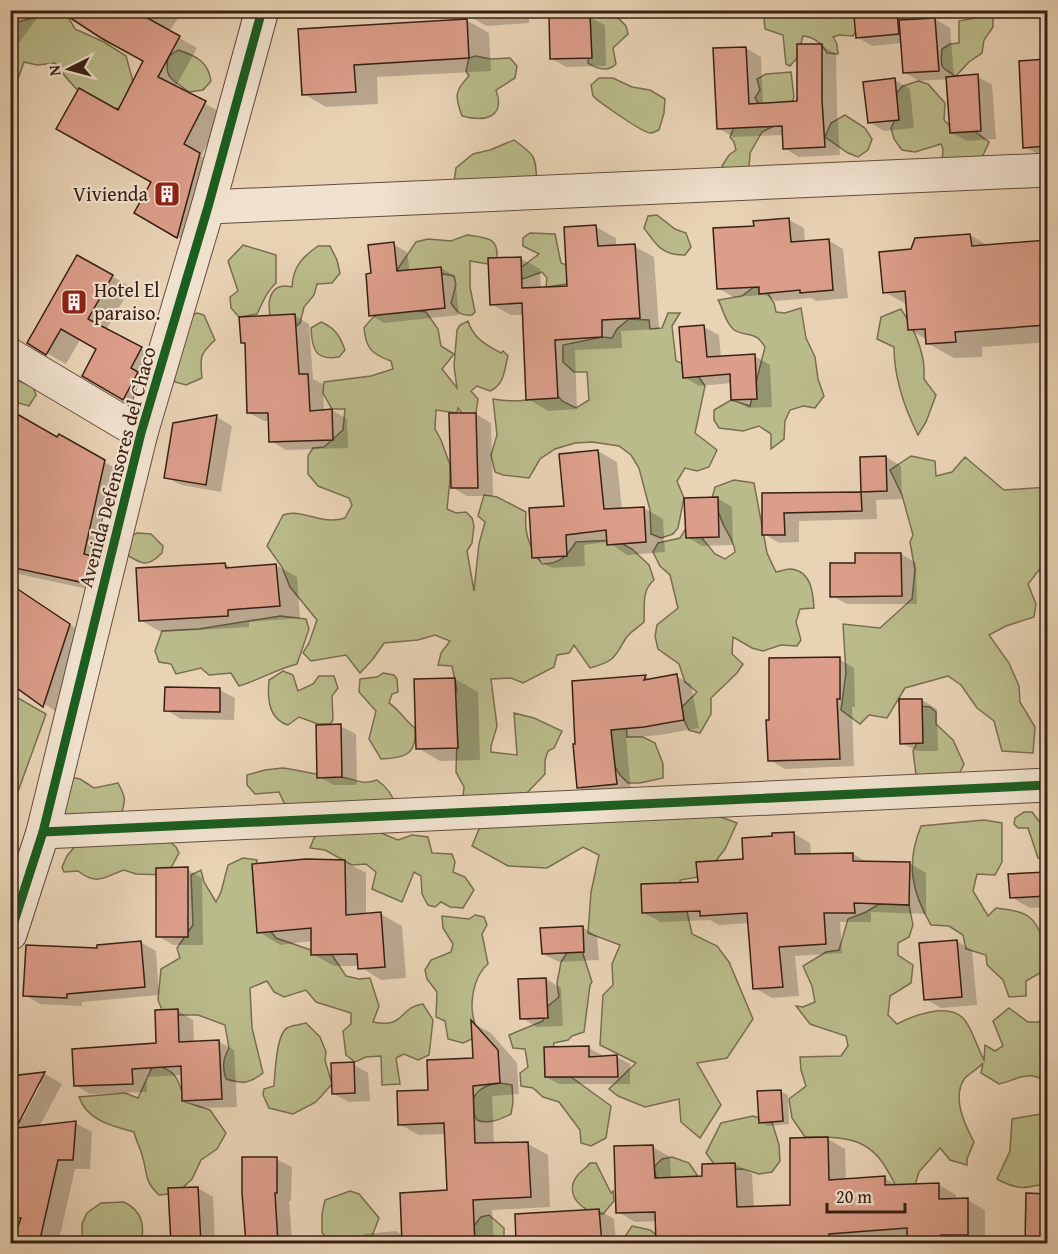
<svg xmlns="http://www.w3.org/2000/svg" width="1058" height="1254" font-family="'Gentium Book Plus',serif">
  <rect width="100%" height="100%" fill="#e9d3b5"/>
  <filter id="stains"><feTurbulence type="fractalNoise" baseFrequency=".00333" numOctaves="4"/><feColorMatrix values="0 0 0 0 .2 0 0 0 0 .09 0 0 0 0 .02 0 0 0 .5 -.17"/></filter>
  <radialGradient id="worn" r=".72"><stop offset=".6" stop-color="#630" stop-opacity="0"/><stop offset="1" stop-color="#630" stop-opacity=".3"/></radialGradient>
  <g fill="#babb8b" stroke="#796e50" stroke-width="1.5">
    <path d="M594,11H611L626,26L628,34L613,48L616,64C608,72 597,69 588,63L590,15Z"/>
    <path d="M751,11H946L945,13L935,18L911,14L898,15L889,12L876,11C869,21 858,26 853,36L839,35L833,37L837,44L838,54L827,53C822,44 815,37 803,36L797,58L790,66L786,64L783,35L765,29L764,18Z"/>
    <path d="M54,12H65L75,29L104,42L126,56L137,96C129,106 110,114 98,108C89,104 61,73 55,63L37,65L24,62L11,98V24Z"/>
    <path d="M985,16L993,18V27L984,40L982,53L969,62L956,76C940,67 940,68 942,49L950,44L959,43V21Z"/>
    <path d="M178,50C196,56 208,61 211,81L203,90L189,92C173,79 164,80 168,57Z"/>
    <path d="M476,56L490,59L510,58L517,66L515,78L496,90C506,118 484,122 462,116C455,97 454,91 469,76L466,71L469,58Z"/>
    <path d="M791,72L794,97L791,105L774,126L762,132L750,153L749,168L730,176L722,166L729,155L736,150L734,142L730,137L734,127L758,103L755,98L760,90L757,79L766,74Z"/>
    <path d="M599,78H613L632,87L650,90L665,99L664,113L659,130C656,131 653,133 650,133C643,133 599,102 593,96L591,85Z"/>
    <path d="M918,81L928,84L945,103L944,120L950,126L974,131L989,142L979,164L942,163L943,149L941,144L915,152L902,150L894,139L891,128L895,120L897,92L903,86Z"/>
    <path d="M845,115L865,128L872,139L868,150L858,157L848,153L825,137L831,123Z"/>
    <path d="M514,140C536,156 535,155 537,182H454L456,168L473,154L490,150Z"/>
    <path d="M657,215L675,229L686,233L691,247L685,255C663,256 656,245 644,228L648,216Z"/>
    <path d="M530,233L555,234L561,263L574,268V283L546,287L547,278L542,272L520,280L519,269L539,254L523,246V238Z"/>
    <path d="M467,235C487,238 501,237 496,263L488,264L470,261V287L475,312L472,315C460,316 457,312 451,303L456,285L454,276L432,272H400L397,270L416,242L428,239L451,241Z"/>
    <path d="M243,245L276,255V283C266,292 263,302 257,314L239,317L231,308L230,297L238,291L228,261Z"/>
    <path d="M318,246H330L337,260L340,273L332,283L317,284L314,295L304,307L300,323L291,330L270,315C267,298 272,282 292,287C293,267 302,257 318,246Z"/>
    <path d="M754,287L765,289L774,303L776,312L785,313L801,308L806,338L815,357L818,379L824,396L815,408L803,406L790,410L785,421L784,439L771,449V434L759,426L743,431L719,428L714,420V410L731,400L750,406L765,347C763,344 759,338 756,337C748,333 740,335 733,329C724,320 724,310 718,300L742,296Z"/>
    <path d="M414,307L419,311L426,312L438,329L441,346L454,354L442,369L457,388L454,366L457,330L460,325L468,321C473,338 486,345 501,353L503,351L508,356C504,370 505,384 490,391L477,386L471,391L478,399L476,413L465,417L458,408L457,413L436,410L435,429L441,440L450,465V480L447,509L456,513L466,512L472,518L474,526L472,543L467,551L474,591L479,544L485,522L478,516L484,495L497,497L526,512C524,535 529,545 542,564C560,564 567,556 576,542L615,540L623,544L632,549L649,565L654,580C641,591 645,606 644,622C639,627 630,632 626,638C614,658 615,661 590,668L574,645L569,653L557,655L554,667L523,683L511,678L491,679L497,726L491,746V752L517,755L514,713L534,718L562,731L554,748L548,751L545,760V774L524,796L463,797L464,787L456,772L457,738L451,700L457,690L452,666L438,665L441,653L450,641L435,635L418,640L384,643L373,659L360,673L346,655L311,661L303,653L309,643L317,620L290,587L282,567L267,546L283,515C302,508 322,526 345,518L352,505L349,498L318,486L308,474V456L313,448L324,447L343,430L345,409H332L323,393L324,382L371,376L393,369L391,361C371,354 366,348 364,328C367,324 371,319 375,316C385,308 397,319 414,307Z"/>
    <path d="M901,309C915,330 926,353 924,379L936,395L926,422L918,435C904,407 894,378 894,347L877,339L881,317Z"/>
    <path d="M197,313L204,315L215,340C199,355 200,357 202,378L186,385L175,382L170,364L181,321Z"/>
    <path d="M668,313H680L672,326L676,361L692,367L705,386L695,433L717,450L709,467L697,471L685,468L677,481L684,498L678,528L673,534L661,538L651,534L650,510L639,468L631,455L619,446L592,442L575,443L555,449L540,459L529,478L503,475L495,472L491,455L497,435L493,399C520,403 529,401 554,391L562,401L576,408L589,400L587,372H574L563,362V345L602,337L612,338L617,329L629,319L649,320L650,329L662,328Z"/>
    <path d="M321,322C335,328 340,336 345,350L339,357C315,361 312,349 311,328Z"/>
    <path d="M10,377L33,387L36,395L29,406L11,401Z"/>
    <path d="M911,456L935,461L936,476L952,472L965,457L1004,490L1047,487V564L1043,565L1028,584L1036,604L1034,617L1006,626L989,635L1009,663L1019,686L1020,702L1035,727L1033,753L1002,751L994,721L977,708L961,685L948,676L905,688L887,718L869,715L860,724L841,710L846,673L843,624L880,628L912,599L915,570L910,542L913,535L902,495L890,470Z"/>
    <path d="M734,480L754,483L767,553L776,572C780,571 787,569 791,569C811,571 813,592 814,608L800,609L796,622L801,640L797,646L781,645L763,651L752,648L733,637L732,654L743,664L737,673L711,698V714L700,733L689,730L684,720L682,707L697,692L685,682L679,664L658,649L655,636L657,625L678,608L670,575L660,566L653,552L658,543L680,538L685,530L701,537L715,554L725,559L735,552C734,540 728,535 723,524C719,515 719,509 711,502L715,487Z"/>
    <path d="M137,533L151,534L163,546L162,553C148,567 143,565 127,555L128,537Z"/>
    <path d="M280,616L306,619L309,629L297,664C277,669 259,680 239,686L231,673L209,675L201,668L176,674L171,664L159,662L155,651L162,631L199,629Z"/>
    <path d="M283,671L293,675L298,691L313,684L319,676H334L338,688L332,696L333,720L330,724H318L299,717L288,725C268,719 267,698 269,680Z"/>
    <path d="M383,673L394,675L397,679L398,692L392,694L389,703C400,710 405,721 415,728C417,755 405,758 381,759L369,739L376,711L359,692L360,679L377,677Z"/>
    <path d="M11,694L46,714L11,811Z"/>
    <path d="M920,706L930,707L936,712V724L953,740L964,764L960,772L956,775L923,783L916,774L913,751L917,743Z"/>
    <path d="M608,716L626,720L627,737H643L655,743L663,764V778L640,783H628L620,775L604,748Z"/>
    <path d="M282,768C301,770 320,776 340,777C355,778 360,786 377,780C387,787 393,795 396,807L287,809L279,792L255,794L247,785V775L265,770Z"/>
    <path d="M70,777L80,779L94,788L118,783C126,798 126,799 121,815L83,827L53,811Z"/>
    <path d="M699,809L737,823L725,849L704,876L680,880L692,934L717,946L729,962L753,1019L727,1058L697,1063L721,1105L700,1138L681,1122L679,1099L645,1107L618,1096L609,1089L636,1063L600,1045L603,995L613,985L612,964L620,945L588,933L591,892L599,855L583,847L547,868L508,866L472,846L482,822Z"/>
    <path d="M1024,812H1032L1039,821L1047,824V836H1046L1047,861L1038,858L1028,828H1018L1014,824L1015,818Z"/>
    <path d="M984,820L1002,823V862L995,875L977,874L973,891L988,916L996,908C1006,909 1019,910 1028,916C1042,926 1048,954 1047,969L1026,981V996L1009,997L1003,980L987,965L986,955L966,949L963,935L949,926L931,925C911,891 906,863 921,826Z"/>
    <path d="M332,825L381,833L398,840L412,835L428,837L432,853L452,854L455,862L453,872L465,877L474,890L463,908L450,907L441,902L435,907L428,905L422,894L421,876L414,872L402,902L372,889L376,872L366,864L352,865L325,850L310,848L314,838Z"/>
    <path d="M165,838L176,847L179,853L167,875L136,874L124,870C104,877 97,886 78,871L64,872L62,867L67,856L77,844Z"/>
    <path d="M243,858L257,860L253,882L269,929L276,938L311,950L330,952L346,976L359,979L370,978L379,1006L373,1022C406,1029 398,1007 423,1004L433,1020L429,1055L418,1060L404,1054L396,1058L400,1084L382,1085L381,1056L366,1057L355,1062L346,1055L343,1031L351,1024V1013L316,1002L306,990L284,997L274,992L267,981L250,988L252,1028L263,1073C249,1084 243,1084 226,1079C222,1067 223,1059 229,1048L225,1025L198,1015H179L162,1010L158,1000L161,969L180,958L177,948L193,925L191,875L201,870L204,882L216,902L221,892L228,865Z"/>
    <path d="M879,904L909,905L913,925L909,937L898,943V955L913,965L911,983L890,996L888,1015L897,1024C914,1015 947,1003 963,1018C971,1026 978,1049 984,1060L985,1045L995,1051L1003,1046L993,1021L1009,1008L1028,1022H1039L1047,1013V1081C1042,1080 1039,1077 1033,1076C1022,1074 1010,1082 999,1084L981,1073L983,1063C978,1069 970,1073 965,1078C951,1097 965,1125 974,1142L967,1159V1165L950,1160L940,1148L919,1172L910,1201C895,1189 896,1184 886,1168C867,1135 838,1137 805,1137L792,1118L789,1099L806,1086L801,1070L800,1057L841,1056L848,1046L846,1036L810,1024L796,1006L803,1007L815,1002L812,986L803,966L826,952L839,950L848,919L866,912Z"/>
    <path d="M475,915L484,917L487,925L482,934L488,964C476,974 472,992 472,1007C472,1023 479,1022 472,1039L463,1043L448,1039L445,1021L436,1017L437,992L427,979L425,970L431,960L451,952L453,944L443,928L442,916L469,919Z"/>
    <path d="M571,946L581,948L592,982L590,985L584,1032L572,1036L568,1040L554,1043L547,1077H571L611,1106L606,1138L591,1146L581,1143L580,1130L559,1102L543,1097L533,1088L521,1086L520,1073L528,1067L525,1049L513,1048L509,1035L543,1021L548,1006L559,997L557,983L561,962Z"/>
    <path d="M306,1023L320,1037L326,1052L325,1060L332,1084L316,1102L293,1114L269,1108L263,1095L264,1089L274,1086C275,1074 276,1035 287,1028C292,1025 300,1025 306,1023Z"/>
    <path d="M153,1065C177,1069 179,1081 185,1102L210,1110L226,1133L217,1149L201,1160L192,1179L177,1193L159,1195C143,1180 148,1173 142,1155C140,1147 136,1141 134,1132C111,1126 87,1120 79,1097L125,1093L138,1098Z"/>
    <path d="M500,1083L512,1085L513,1102L511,1114C501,1119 488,1125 477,1120C465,1099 478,1085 500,1083Z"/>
    <path d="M1047,1113V1183C1025,1189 1017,1190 997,1179L1010,1151L1012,1119Z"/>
    <path d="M753,1116L772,1122L779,1145L780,1161L772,1172L759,1174L743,1169L728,1170L717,1168L706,1153L721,1123Z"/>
    <path d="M672,1157L689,1163L697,1175L694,1186L657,1182L654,1167L662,1159Z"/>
    <path d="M590,1163H596L611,1193L613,1191L614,1201L603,1214C584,1214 563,1195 577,1176C580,1171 586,1169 590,1163Z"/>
    <path d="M350,1191L359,1194L379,1218L371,1239L368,1243H334L322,1233V1214L325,1200Z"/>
    <path d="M124,1202C142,1211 145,1225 141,1243H89L82,1236V1224L87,1213L101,1203Z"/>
    <path d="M489,1215L504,1228V1240L502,1243H473V1227L481,1217Z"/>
    <path d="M632,1226L650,1230L664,1241L665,1243H624V1238Z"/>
  </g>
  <g fill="#0003" fill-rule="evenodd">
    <path d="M10,10H43L10,55Z"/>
    <path d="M75,10H183L169,32L197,48L175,88L223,113L201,156L217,165L195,247L136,213L153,182L118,112L145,60Z"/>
    <path d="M471,10H529V23L486,26L471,17Z"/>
    <path d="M598,10H655V17L613,19Z"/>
    <path d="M897,14L909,21L935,19L950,28L954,78L977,76L992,85L996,139L967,141L952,133L948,79L919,81L904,72L902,43L872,46L857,37Z"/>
    <path d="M589,17L605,25L606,66L566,67L551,58Z"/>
    <path d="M466,20L489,33L491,71L377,77L378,104L326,107L304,94L300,30Z"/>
    <path d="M821,45L836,54L837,110L840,155L799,157L784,148L783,135L733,137L718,128L746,48L761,57L763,105L799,103Z"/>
    <path d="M1048,61V160L1025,147L1021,62Z"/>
    <path d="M895,80L910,89L914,128L884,131L869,122Z"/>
    <path d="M789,220L804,228L805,243L828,240L843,249L848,298L816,301L811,298L776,301L765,295L733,297L718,288L755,227Z"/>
    <path d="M596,227L616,238V247L634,246L654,257L659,329L621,331L622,348L575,350L577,409L548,411L528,399L524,315H511L491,304L520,258L540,269L541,289L569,288Z"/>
    <path d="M970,235L989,246L1048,242V342L982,347V357L954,358L927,343V340L909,329L908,305L884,292L912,251Z"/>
    <path d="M393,244L407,252L410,272L441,268L455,276L459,315L384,323L370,315L373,275Z"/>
    <path d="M78,257L131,287L106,330L160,359L142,410L84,375L98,348L81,338L66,364L29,343Z"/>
    <path d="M294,315L309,324L313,379L323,384L324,411L332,410L347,419L348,448L286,450L271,441L270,421H264L249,413L246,344L242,342Z"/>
    <path d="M704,327L719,335L721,358L755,356L770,365L772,407L748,408L733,399L732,383L699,386L684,377Z"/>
    <path d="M10,412L57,439L59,436L120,471L101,592L10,572Z"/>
    <path d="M476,414L491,423L493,496H467L452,487Z"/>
    <path d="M217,417L232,426L221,492L181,485L166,477L174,424Z"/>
    <path d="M598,451L617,462L622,510L644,508L663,519L665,552L627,555L608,542L584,545L585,566L552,568L533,557Z"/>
    <path d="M886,457L901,466L902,499L876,500L877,519L799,521V542L779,543L764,534L763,494L863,493L861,458Z"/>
    <path d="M717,498L732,507L733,545L702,546L687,537Z"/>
    <path d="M901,554L916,563L917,604H847L832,596L856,564Z"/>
    <path d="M225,564L233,569L276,565L297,577L300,618L249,622V627L161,632L140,620Z"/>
    <path d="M1048,565V583L1045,566Z"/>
    <path d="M31,598L87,636L61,715L10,681Z"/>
    <path d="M839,659L854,668L855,707H852L854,766L785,769L770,760Z"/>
    <path d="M676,676L691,684L699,728L660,735L626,738L631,792L593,796L578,787L573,683L646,677L651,680Z"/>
    <path d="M455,679L478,692L480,760L440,761L418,748Z"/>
    <path d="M220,690L235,698L234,720L181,719L166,710Z"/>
    <path d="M922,700L937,709L938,751H917L902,743Z"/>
    <path d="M340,726L356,734L357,785H334L319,777Z"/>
    <path d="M793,833L810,843L811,855L853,854L867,862L909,863L926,873V914L871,912V922H840L842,953L795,956L799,996L772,998L755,988L750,923L719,925L710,920L661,922L644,913Z"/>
    <path d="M10,857L21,863L10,887Z"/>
    <path d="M344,861L366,873V915L381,914L402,926L406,978L381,980L359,966H334L312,954V941L280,945L259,932Z"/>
    <path d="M187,869L202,878L203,945H173L158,936Z"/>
    <path d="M1048,873V907L1030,908L1011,897L1010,875Z"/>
    <path d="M582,927L597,936L599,960L559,962L543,954Z"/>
    <path d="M957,941L972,950L977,1005L941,1008L926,999Z"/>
    <path d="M140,942L156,951L159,995L82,1002V1006L40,1004L25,995L99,950Z"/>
    <path d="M546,979L561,988L563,1026L537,1027L522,1018Z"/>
    <path d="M178,1011L193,1020L194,1043L218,1041L234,1050L237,1107L199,1108L184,1100L183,1075L147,1077V1092L90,1094L75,1085L158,1045Z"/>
    <path d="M473,1023L491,1033L517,1063L519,1094L492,1096L494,1144H528L548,1155L550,1207L492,1210L494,1244H365L364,1234L396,1231L404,1236L448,1191L446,1134L419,1135L399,1124L429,1091L474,1060Z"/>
    <path d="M589,1048L602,1055V1058L617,1057L630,1064V1084H559L546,1077Z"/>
    <path d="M353,1064L368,1073L370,1101L349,1102L334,1094Z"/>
    <path d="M45,1074L62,1084L39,1127L75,1123L92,1132L90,1169H75L58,1244H14L21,1223L10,1221V1077ZM37,1084H41L23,1118L20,1117Z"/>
    <path d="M780,1091L788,1095L789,1124L768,1126L760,1122Z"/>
    <path d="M828,1139L845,1149L846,1181L884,1178L898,1186L939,1185L956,1195V1200H968L985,1210V1244H909V1239L846,1244H658L657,1221L635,1222L618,1212L653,1147L670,1157L671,1179L704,1177L735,1164L752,1174L754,1208L792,1207Z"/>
    <path d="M276,1159L292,1167L291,1201H289L292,1239H319L327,1244H247Z"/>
    <path d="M198,1188L213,1197L215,1244H172Z"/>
    <rect x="1027" y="1195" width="21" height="49"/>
    <path d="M599,1210L614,1219L616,1244H517Z"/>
  </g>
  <g fill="#dc9e8a" stroke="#382014" stroke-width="1.5">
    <path d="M58,10H133L180,36L158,77L206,101L184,144L200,153L177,238L134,213L151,182L56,129L79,88L118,110L143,61L101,38Z"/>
    <path d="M897,12L899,34L856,38L854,16Z"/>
    <path d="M590,15L592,58L550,59L549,16Z"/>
    <path d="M935,18L939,71L903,73L899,20Z"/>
    <path d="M467,19L469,58L354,65L356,92L302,95L298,29Z"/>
    <path d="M797,44H822V100L825,147L783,149L782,126L717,129L713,48L746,47L749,104L797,101Z"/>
    <path d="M1047,59V146L1023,148L1019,61Z"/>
    <path d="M978,74L981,131L950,133L946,77Z"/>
    <path d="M895,78L899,120L868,123L863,82Z"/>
    <path d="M789,218L791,242L829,239L833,290L800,293V290L759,294V287L717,289L713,228L754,226L753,221Z"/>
    <path d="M596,225L598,246L635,244L640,318L602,320V337L555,340L558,398L526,400L522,303L490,305L488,258L521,257L522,288L567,286L564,227Z"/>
    <path d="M970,234L972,246L1047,240V325L955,332L956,342L926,344L925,329L908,330L905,291L883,293L879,252L911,249L915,238Z"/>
    <path d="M394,242L397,271L441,267L445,308L369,316L366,274L371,273L368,245Z"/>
    <path d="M77,255L113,275L88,319L142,347L131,368L138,372L123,400L82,376L96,349L61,329L46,355L27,343Z"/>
    <path d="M295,314L299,374H308L310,411L332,409L333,440L269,442L268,413H247L245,343H241L239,317Z"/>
    <path d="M704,325L707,357L755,354L757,399L731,400L730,374L683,378L679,327Z"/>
    <path d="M10,410L57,437L59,434L105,460L84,554L92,556L85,583L10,567Z"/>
    <path d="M449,413H476L478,488H451Z"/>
    <path d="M217,415L206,485L164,478L173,423Z"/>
    <path d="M598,450L604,509L644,507L646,542L607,545L606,530L566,535L567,556L532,558L529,508L564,506L559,454Z"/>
    <path d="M886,456L887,491L861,492L860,457Z"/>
    <path d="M861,492L862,511L784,513L785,535H762V493Z"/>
    <path d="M718,497L719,537L686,538L684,498Z"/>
    <path d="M855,553H901L902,596L830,597V563H855Z"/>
    <path d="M225,563L226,568L276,564L280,606L228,610V616L139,621L136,568Z"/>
    <path d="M10,584L70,624L43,707L10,683Z"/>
    <path d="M840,657V699H837L840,759L768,761L766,720H769V658Z"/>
    <path d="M677,674L684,720L644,727L611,730L617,784L577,788L573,744H575L572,681L646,675L644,680Z"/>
    <path d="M455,678L458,748L416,749L414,679Z"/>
    <path d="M165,687L220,688V712L164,711Z"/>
    <path d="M899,699H922L923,743L900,744Z"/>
    <path d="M341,724L342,777L317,778L316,725Z"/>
    <path d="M794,832L795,854L853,853V861L910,862L909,905L854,903L855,913H824L826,944L779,947L783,987L753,989L747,913L700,916V911L642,913L641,884L698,882L696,862L743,859L742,838L772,836V833Z"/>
    <path d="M306,859L345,860L346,915L381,912L385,967L358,969L357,954L311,955V928L257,933L252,864Z"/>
    <path d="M188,867V937H156V868Z"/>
    <path d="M1047,872V896L1010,898L1008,874Z"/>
    <path d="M583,926L584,952L542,954L540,928Z"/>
    <path d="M957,940L962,997L924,1000L919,943Z"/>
    <path d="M141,941L145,987L67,994V998L23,996L26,945L97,948V945Z"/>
    <path d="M546,978L548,1018L520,1019L518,979Z"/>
    <path d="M178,1009L179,1042L219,1040L222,1099L182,1101L181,1066L132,1069L133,1084L74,1086L72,1049L156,1043L155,1010Z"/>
    <path d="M471,1020L498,1050L500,1083L473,1086L475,1143L528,1142L531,1197L473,1200L475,1244H402L400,1193L447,1190L444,1123L398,1125L397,1091L428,1090L427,1060L473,1058Z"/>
    <path d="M589,1046V1057L617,1055L618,1077H545L544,1047Z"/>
    <path d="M354,1062L355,1093L332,1094L331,1063Z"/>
    <path d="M45,1072L16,1128L76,1121L73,1160H58L39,1244H12L21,1218L10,1216V1076Z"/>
    <path d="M781,1090L783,1121L759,1123L757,1091Z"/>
    <path d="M828,1137L829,1180L885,1176V1185L939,1183V1199L968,1198V1235H941V1244H907V1228L829,1234V1244H791V1242L656,1244L655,1212L616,1213L614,1146L653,1145L655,1178L702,1176V1164L735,1163L737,1207L790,1205V1138Z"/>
    <path d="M242,1157H277V1193H275L278,1244H246L242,1193Z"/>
    <path d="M198,1187L201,1244H171L168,1188Z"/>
    <path d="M1026,1193L1047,1194V1244H1025Z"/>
    <path d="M599,1209L602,1244H516L515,1214Z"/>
  </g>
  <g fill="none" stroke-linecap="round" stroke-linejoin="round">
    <defs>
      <g id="minor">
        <path d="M208,207L1048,170"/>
        <path d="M10,355L141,433"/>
        <path d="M43,832L1048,785"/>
        <path d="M10,934L43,832L141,433L208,207L262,10"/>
      </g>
    </defs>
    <use href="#minor" stroke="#644d3c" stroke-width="35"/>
    <use href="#minor" stroke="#f1e2cf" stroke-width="33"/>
    <defs>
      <g id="cycleway">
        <path d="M43,832L1048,785"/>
        <path d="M10,934L43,832L141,433L208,207L262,10"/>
      </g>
    </defs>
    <use href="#cycleway" stroke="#f1e2cf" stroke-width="13"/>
    <use href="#cycleway" stroke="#1b5e20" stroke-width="9"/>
  </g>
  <defs>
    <symbol id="building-square" viewBox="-11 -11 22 22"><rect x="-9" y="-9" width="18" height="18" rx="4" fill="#8f2418" stroke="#f1e2cf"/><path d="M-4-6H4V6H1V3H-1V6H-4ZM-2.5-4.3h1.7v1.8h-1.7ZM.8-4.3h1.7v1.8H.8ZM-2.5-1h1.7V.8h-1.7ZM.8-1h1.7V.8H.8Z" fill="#fff"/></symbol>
  </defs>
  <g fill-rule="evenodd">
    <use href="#building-square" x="152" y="179" width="30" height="30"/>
    <use href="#building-square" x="59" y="287" width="30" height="30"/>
  </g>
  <g text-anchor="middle" stroke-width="4.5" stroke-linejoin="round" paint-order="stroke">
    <g font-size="20" fill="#382014" stroke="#f1e2cf" text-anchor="end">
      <text x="148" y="201">Vivienda</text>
      <text x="94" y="297" text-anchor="start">Hotel El<tspan x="94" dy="23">paraiso.</tspan></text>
    </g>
    <g font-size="20" fill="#382014" stroke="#f1e2cf">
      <text transform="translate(117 467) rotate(-75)" y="7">Avenida Defensores del Chaco</text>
    </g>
  </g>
  <rect width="1058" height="1254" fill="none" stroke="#e9d3b5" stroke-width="36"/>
  <rect x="12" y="12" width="1034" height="1230" fill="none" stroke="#382014" stroke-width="3"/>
  <rect x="18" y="18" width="1022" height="1218" fill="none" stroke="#382014" stroke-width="1.5"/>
  <g transform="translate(69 69) rotate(264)" stroke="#f1e2cf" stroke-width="4.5" paint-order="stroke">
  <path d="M0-4.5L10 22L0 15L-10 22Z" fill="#382014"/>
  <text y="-9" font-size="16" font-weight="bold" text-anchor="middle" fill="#382014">N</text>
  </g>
  <path d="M827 1203v9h78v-9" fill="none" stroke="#382014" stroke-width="3"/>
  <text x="836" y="1203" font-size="18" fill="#382014" stroke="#f1e2cf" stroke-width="4.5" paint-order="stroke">20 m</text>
  <rect width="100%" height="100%" filter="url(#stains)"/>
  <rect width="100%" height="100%" fill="url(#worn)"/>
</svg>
